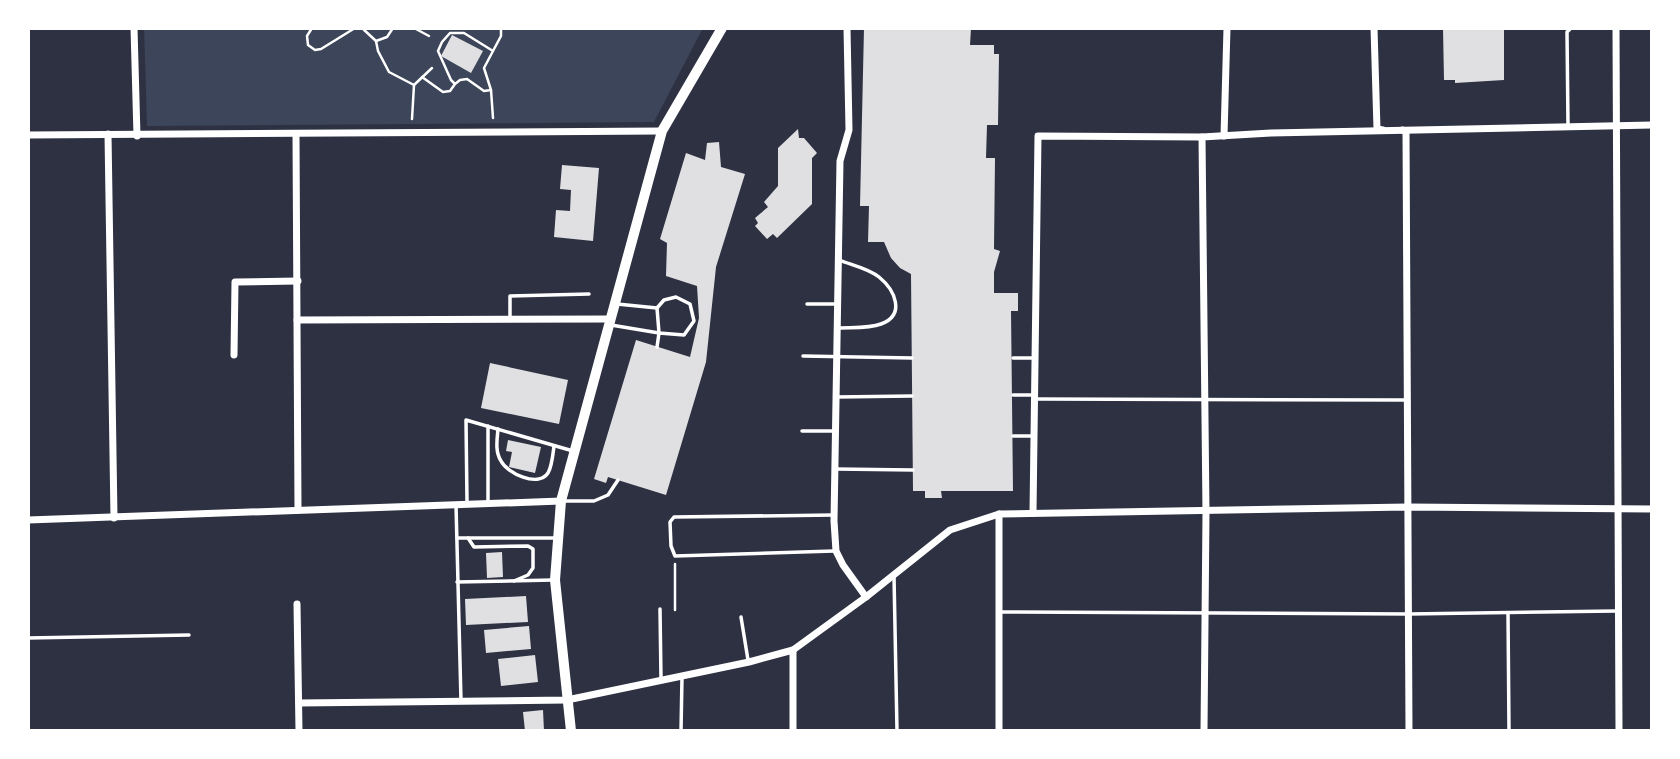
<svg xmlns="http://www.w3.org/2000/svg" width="1680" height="759" font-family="Signika,sans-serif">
  <rect width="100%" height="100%" fill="#2d3142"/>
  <path fill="#3c4559" d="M144,28H703L654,122L147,126Z"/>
  <g fill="#e0e0e3">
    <path d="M864,28H971L970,45H994V54H999L998,125H987L986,158H995L994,249L1000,251L994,272V293H1018V311H1011L1013,491H941L942,498H925V491H913L911,274L900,268L891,258L884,242H868L869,206H860Z"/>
    <path d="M1443,28H1504V80L1455,83V80H1444Z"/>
    <path d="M452,35L483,51L471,73L441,56Z"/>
    <path d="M798,129L799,138H804L817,153L812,158V204L777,238L773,234L767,239L755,226L758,223L755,218L768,207L764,202L778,186V148Z"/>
    <path d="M719,142L721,167L745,174L716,267L706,362L666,495L608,477L606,483L594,479L636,340L690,357L699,318L697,286L666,276L667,243L660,239L686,153L705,160L707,143Z"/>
    <path d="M562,165L599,168L593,241L554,237L556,210L570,211L571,190L560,189Z"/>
    <path d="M490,363L568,380L559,424L481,408Z"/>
    <path d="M508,440L541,447L535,473L509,467L512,452L506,451Z"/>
    <path d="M502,552L503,577L487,578L486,553Z"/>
    <path d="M526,596L528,622L466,625L465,599Z"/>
    <path d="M529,626L531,649L486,653L484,630Z"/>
    <path d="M535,655L538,682L501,686L498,659Z"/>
    <path d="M543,710L544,731H525L523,712Z"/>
  </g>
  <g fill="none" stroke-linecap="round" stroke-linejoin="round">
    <g stroke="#fff" stroke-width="2.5">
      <path d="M312,28L307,36L308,45L315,50L321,49L355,28"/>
      <path d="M362,28L376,41L378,51L389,72L414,85L412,119"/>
      <path d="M414,28L429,36"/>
      <path d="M376,41L387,37L393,28"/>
      <path d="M493,51L501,36V28"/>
      <path d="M422,77L443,92L450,91L455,84L451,80L438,51L442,42L450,33H464L493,51L484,68L491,90L484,91L467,79L460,80L455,84"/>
      <path d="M414,85L432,68"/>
      <path d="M491,90L493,118"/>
      <path d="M675,564V610"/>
    </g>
    <g stroke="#fff" stroke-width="3.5">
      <path d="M1568,125L1567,32L1571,28"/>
      <path d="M617,304L657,308"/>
      <path d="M807,304H838"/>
      <path d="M510,319V296L589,294"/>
      <path d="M611,325L659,333L684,335L694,321L690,304L676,297L664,300L657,308L659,333L657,347"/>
      <path d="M837,328C851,327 868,329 881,324C906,315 895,290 879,277C868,268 851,265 839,260"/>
      <path d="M803,356L912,358"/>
      <path d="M1013,358H1035"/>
      <path d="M1013,395H1033"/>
      <path d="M836,397L912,396"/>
      <path d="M1035,399L1406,400"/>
      <path d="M498,429C497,440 495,452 501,461C507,473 538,488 548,473C552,466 553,454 554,446"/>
      <path d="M802,431H834"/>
      <path d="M1013,436H1033"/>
      <path d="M835,469L913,470"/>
      <path d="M563,501H594L608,495L618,480"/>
      <path d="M467,502L466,420L573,451"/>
      <path d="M488,504V426"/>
      <path d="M456,505L461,701"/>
      <path d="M834,515L674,517L670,522L671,546L675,556L834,551"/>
      <path d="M457,538H555"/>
      <path d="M468,538L474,547L528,546L533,549V568L528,575L514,581"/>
      <path d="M894,576L897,731"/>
      <path d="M457,582L553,580"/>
      <path d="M660,609L661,679"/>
      <path d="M999,612L1409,614L1616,611"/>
      <path d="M1508,613L1509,731"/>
      <path d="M741,617L748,660"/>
      <path d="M28,638L189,635"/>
      <path d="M681,731L682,677"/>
    </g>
    <g stroke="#fff" stroke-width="7">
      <path d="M134,28L137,136"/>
      <path d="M847,28L849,130L840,161L834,521L836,551L843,565L866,597"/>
      <path d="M1374,28L1377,129L1383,130"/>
      <path d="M1616,28L1619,731"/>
      <path d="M1402,130L1406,131L1409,731"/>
      <path d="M108,134L114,518"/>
      <path d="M296,134L298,510"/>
      <path d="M28,135L662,131"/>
      <path d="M1224,136L1227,28"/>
      <path d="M1202,137L1206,512L1204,731"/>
      <path d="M297,320L611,319"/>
      <path d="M234,355L235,282L298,281"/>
      <path d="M1033,513L1038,136L1202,137L1271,133L1652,125"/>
      <path d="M999,514V731"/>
      <path d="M28,520L561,501"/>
      <path d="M297,604L299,731"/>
      <path d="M299,703L567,700L749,662L793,650L866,597L950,530L999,514L1408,507L1652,509"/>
      <path d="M793,731V650"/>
    </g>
    <path stroke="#fff" stroke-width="10" d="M571,731L555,580L561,501L662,131L722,28"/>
  </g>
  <rect width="1680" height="759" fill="none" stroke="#ffffff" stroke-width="60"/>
</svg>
